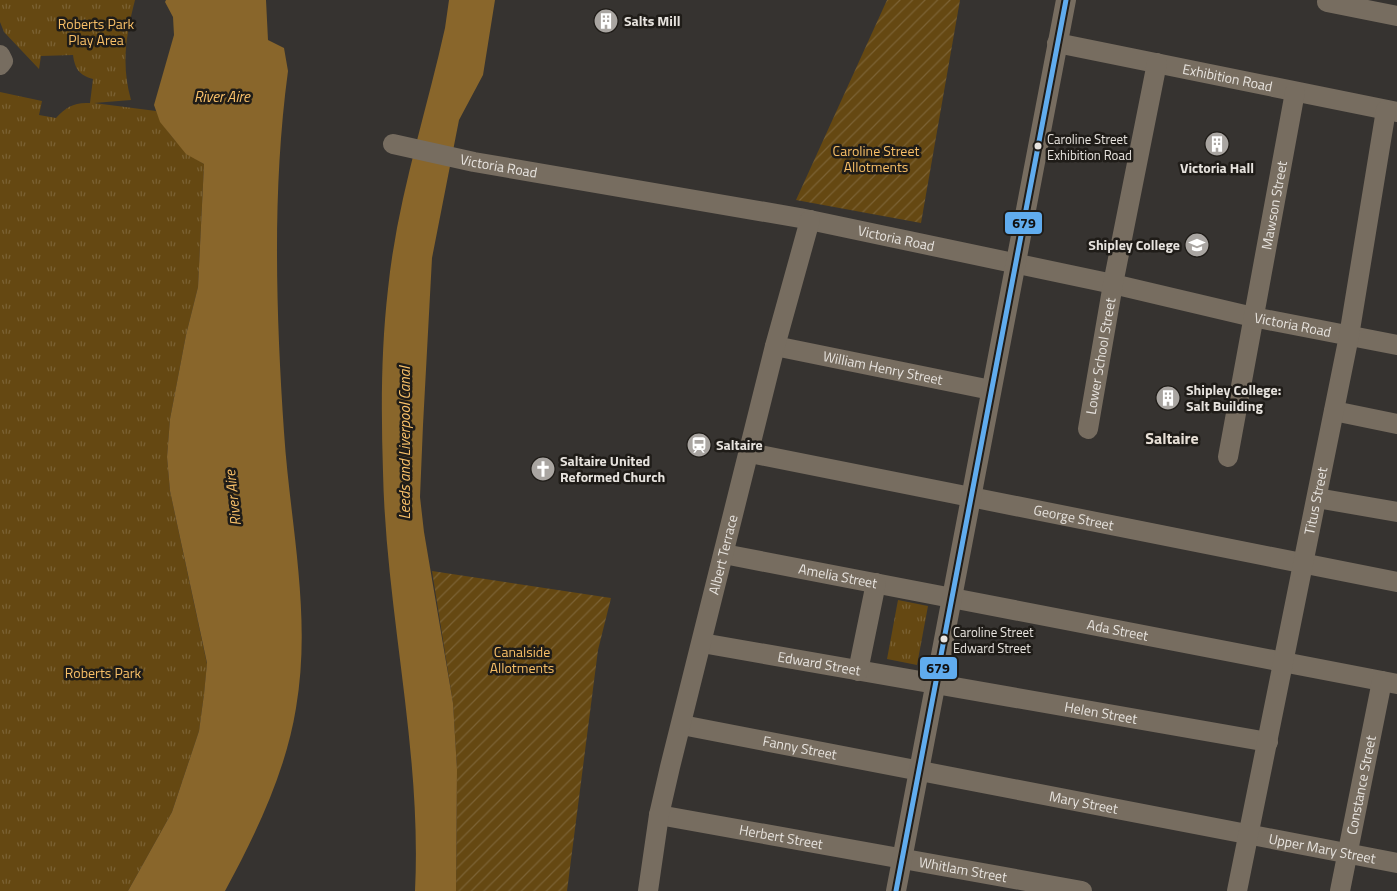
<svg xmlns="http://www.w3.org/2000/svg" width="1397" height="891" font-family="'Titillium Web',sans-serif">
  <defs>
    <pattern id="park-tufts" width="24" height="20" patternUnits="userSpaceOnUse" patternTransform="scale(1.25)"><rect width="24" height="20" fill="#654812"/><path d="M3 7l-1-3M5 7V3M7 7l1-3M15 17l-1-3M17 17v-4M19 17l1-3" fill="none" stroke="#7b6234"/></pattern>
    <pattern id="garden-furrows" width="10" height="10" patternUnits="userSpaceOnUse" patternTransform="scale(1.25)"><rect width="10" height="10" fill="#654812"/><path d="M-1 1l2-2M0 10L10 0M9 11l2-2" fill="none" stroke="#7b6234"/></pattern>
  </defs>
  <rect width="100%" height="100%" fill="#363330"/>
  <g fill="url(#park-tufts)">
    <path d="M0,0H135C126,35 121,65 131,100L94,103L156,111C166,133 183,152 204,164L198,287L186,335L170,419L167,457L170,491L207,664L204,694L199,731L172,812L128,891H0V92L42,101L39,115L56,118C66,107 74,102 90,103L93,79C79,75 75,69 73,55L41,56L39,69L4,32L0,22Z"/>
    <path d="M898,600L928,606L917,665L887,659Z"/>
  </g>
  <g fill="url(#garden-furrows)">
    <path d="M887,0H960L921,223L796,200Z"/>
    <path d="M432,571L611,598L598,650L567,891H456L457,769L453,703Z"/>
  </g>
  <g fill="#89662b">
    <path d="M166,0H266L268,40L284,48L288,71C272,190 276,312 284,432C290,524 312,615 296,708C286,771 256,834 225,891H128L172,812L199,731L204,694L207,663L170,491L167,457L170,419L186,335L198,287L204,164L186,154L160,122L154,105L174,35L173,17L165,2Z"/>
    <path d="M449,0H495L483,75L459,120L432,258L423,425L420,497L424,532L453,703L457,769L456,891H415C422,750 386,613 383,472C381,411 381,349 388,289C397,200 426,114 445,28Z"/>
  </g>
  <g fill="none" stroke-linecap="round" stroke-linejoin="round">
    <g stroke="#776d60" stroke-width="20">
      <path d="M1327,2L1397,16"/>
      <path id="s1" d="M1057,43L1397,112"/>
      <path d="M0,55L3,61L0,65"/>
      <path id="s2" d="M393,144L474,162L800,218L1113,284L1253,317L1397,345"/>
      <path id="s3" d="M775,346L991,390"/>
      <path d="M1334,411L1397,424"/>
      <path id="s4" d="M1088,429L1113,284L1157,63"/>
      <path id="s5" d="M750,453L1397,582"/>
      <path id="s6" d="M1228,457L1295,92"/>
      <path d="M1317,498L1397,512"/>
      <path id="s7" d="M724,554L1397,684"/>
      <path id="s8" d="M702,643L1268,742"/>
      <path d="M858,671L876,583"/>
      <path id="s9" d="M682,725L1397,863"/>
      <path id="s10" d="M659,815L1082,891"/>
      <path id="s11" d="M648,891L659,815L670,767L775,346L810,220"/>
      <path d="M896,891L1066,0"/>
      <path id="s12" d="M1237,891L1349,336L1386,110"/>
      <path id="s13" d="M1340,891L1382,681"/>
    </g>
    <defs>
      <path id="bus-1" d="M896,891L1066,0"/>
    </defs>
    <use href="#bus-1" stroke="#1f1c18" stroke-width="9"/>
    <use href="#bus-1" stroke="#60acee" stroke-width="5"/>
  </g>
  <defs>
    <symbol id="building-disc" viewBox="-11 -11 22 22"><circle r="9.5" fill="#a9a5a1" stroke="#1f1c18"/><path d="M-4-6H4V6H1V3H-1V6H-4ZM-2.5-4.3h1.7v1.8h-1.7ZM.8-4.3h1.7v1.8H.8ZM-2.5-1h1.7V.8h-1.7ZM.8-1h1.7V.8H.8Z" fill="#fff"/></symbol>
    <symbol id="university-disc" viewBox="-11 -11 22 22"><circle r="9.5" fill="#a9a5a1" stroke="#1f1c18"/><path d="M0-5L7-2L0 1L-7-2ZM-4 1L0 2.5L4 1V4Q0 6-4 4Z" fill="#fff"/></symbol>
    <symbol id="station-disc" viewBox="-11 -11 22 22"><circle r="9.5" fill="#a9a5a1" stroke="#1f1c18"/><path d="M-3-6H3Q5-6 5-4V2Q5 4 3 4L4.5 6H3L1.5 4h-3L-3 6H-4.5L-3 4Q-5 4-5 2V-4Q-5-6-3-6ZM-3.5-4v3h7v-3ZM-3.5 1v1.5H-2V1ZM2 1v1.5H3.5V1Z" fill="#fff"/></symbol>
    <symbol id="church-disc" viewBox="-11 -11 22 22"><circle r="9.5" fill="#a9a5a1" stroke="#1f1c18"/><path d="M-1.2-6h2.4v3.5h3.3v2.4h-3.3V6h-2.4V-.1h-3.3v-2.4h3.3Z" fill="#fff"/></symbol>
  </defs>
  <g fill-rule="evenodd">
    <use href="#building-disc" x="592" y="7" width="28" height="28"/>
    <use href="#building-disc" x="1203" y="130" width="28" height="28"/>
    <use href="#university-disc" x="1183" y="231" width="28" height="28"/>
    <use href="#building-disc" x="1154" y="384" width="28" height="28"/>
    <use href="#station-disc" x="685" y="431" width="28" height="28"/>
    <use href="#church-disc" x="529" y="455" width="28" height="28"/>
  </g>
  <g fill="#e7e3de" stroke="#1f1c18" stroke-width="2">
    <circle cx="1038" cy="146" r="4.5"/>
    <circle cx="944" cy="639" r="4.5"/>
  </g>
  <g text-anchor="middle" stroke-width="5" stroke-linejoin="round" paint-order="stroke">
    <g font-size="13" fill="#e7e3de" stroke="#1f1c18" text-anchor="start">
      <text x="1047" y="144">Caroline Street<tspan x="1047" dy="16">Exhibition Road</tspan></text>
      <text x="953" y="637">Caroline Street<tspan x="953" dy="16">Edward Street</tspan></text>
    </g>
    <g font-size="14" font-weight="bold" fill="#e7e3de" stroke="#1f1c18" text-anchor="start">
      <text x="624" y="26">Salts Mill</text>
      <text x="1217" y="173" text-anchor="middle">Victoria Hall</text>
      <text x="1180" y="250" text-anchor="end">Shipley College</text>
      <text x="1186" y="395">Shipley College:<tspan x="1186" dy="16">Salt Building</tspan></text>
      <text x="716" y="450">Saltaire</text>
      <text x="560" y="466">Saltaire United<tspan x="560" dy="16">Reformed Church</tspan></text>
    </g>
    <g font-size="14" fill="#f8bf67" stroke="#1f1c18">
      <text x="96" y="29">Roberts Park<tspan x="96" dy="16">Play Area</tspan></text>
      <text x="876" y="156">Caroline Street<tspan x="876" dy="16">Allotments</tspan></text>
      <text x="522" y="657">Canalside<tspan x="522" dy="16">Allotments</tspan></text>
      <text x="103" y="678">Roberts Park</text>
    </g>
    <g font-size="14" fill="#e7e3de" stroke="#1f1c18">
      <text dy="5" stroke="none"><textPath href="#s1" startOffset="174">Exhibition Road</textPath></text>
      <text dy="5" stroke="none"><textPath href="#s2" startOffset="108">Victoria Road</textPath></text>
      <text dy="5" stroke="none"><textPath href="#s6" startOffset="256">Mawson Street</textPath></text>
      <text dy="5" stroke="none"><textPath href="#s2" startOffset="512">Victoria Road</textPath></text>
      <text dy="5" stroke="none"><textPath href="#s2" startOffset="918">Victoria Road</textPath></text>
      <text dy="5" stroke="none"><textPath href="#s4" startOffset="74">Lower School Street</textPath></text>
      <text dy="5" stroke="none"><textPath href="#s3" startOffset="110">William Henry Street</textPath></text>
      <text dy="5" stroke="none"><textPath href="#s12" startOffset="398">Titus Street</textPath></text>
      <text dy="5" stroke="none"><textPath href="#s5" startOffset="330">George Street</textPath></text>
      <text dy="5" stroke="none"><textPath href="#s11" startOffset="345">Albert Terrace</textPath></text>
      <text dy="5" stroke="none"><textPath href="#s7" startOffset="116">Amelia Street</textPath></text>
      <text dy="5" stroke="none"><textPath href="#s7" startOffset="401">Ada Street</textPath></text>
      <text dy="5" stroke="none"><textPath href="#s8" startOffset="119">Edward Street</textPath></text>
      <text dy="5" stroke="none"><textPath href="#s8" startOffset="405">Helen Street</textPath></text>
      <text dy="5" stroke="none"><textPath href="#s9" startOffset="120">Fanny Street</textPath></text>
      <text dy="5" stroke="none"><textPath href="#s13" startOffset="108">Constance Street</textPath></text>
      <text dy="5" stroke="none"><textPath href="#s9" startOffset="409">Mary Street</textPath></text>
      <text dy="5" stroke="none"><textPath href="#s10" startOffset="124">Herbert Street</textPath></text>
      <text dy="5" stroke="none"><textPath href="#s9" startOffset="652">Upper Mary Street</textPath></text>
      <text dy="5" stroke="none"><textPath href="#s10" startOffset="309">Whitlam Street</textPath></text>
    </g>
    <g font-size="15" font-style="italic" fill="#fbc26a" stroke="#1f1c18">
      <text x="222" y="102">River Aire</text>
      <text transform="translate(405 443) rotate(-90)" y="5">Leeds and Liverpool Canal</text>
      <text transform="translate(233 498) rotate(-96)" y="5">River Aire</text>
    </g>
    <g font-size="16" font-weight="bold" fill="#e8e0d6" stroke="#1f1c18">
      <text x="1172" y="444">Saltaire</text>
    </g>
  </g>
  <g stroke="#1f1c18" stroke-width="2">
    <rect x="1004" y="211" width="39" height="24" rx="5" fill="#60acee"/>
    <rect x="919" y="656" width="39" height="24" rx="5" fill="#60acee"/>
  </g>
  <g font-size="14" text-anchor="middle" font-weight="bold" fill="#111">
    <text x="1024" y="228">679</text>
    <text x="938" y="673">679</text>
  </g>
</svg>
